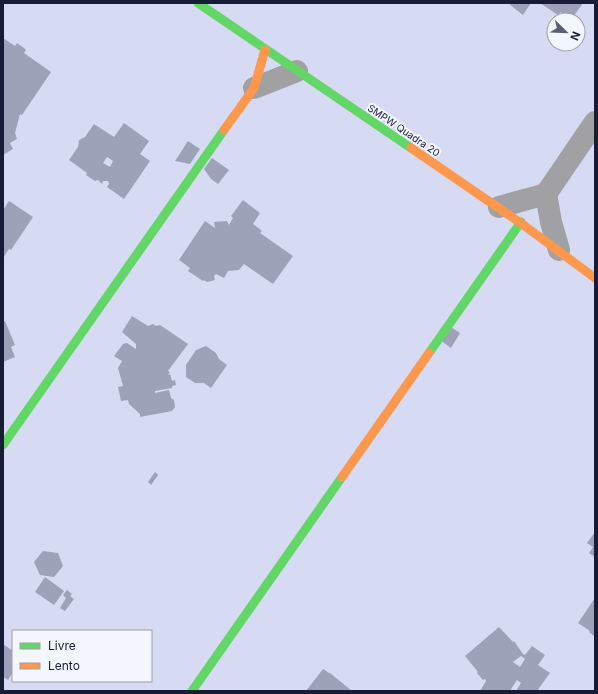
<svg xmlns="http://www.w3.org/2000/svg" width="598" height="694" font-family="Inter,sans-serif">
  <rect width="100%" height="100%" fill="#d6dbf3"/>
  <g fill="#9ea2b9" fill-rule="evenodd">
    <path d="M511,3H531L523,15L510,5Z"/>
    <path d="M540,3H583L571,20L561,12L558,15Z"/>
    <path d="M3,38L15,46L17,43L24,48L26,50L24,53L51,72L22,115L20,114L15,133L17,139L10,143L13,149L3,155Z"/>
    <path d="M124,123L149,141L140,154L150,161L124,199L107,187L109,184L108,181H103L102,184L98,180L95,181L86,175L87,173L69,160L78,147L79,140L85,137L94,124L114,137ZM107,157L113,161L110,167L103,163Z"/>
    <path d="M188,141L200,149L190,164L175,161Z"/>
    <path d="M212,158L229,170L218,184L211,179L204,169Z"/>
    <path d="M243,200L260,213L253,224L262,231L260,233L293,256L273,284L244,264L239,270L228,271L224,278L216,274L214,276L215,280L207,282L204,280L203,281L188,271L190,268L179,260L205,221L215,228L214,222L227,221L229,225L233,218L231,216Z"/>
    <path d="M9,201L33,217L11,250L9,249L3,258V210Z"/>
    <path d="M132,316L148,326L153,324L156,326L160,325L188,344L168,371L170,372L168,375L170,374L172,381L175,380L176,385L172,386V388L155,391V393L169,390L171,398L174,400L175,407L172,411L140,417V414L129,404L128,400L121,401L118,387L123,386L118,368L122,361L114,356L123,344L127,343L136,349V344L122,332Z"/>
    <path d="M5,321L15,345L11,347L15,357L3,362V322Z"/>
    <path d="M445,323L460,333L451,348L436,337Z"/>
    <path d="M206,346L216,353L219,359L227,365L211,388L204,383H195L186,377V365L196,350Z"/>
    <path d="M155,472L158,475L151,485L148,482Z"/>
    <path d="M595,532V557L589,553L593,547L587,543Z"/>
    <path d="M43,551L58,553L63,566L54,577L40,575L34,562Z"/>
    <path d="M45,577L64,591L54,605L35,592Z"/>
    <path d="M67,590L72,594L70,596L74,599L65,611L60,608L66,598L63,595Z"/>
    <path d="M595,598V637L589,632L590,631L578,623Z"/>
    <path d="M499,627L513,642L514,641L523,654L525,655L532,646L545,655L538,665L550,673L537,691H516L521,683L517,680L510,691H480L486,681L485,679L483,680L477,673L478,672L465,656ZM521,656L525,659L520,667L513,662Z"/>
    <path d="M3,644L13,651V672L8,680L3,677Z"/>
    <path d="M323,669L329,673H330L352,691H306Z"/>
  </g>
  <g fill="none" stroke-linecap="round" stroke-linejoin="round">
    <g stroke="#a1a1a3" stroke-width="22">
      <path d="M254,88L297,71"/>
      <path d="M546,194L551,222L559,250"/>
      <path d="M499,207L546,194L595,122"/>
    </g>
    <g stroke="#63d668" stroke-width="9">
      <path d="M198,3L411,148"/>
      <path d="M429,353L521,222"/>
      <path d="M3,445L224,130"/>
      <path d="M192,691L342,477"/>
    </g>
    <g stroke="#ff974d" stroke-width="9">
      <path d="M224,130L254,88L265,50"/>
      <path d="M411,148L522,224L595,278"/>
      <path d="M342,477L429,353"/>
    </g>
  </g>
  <g text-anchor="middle" stroke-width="4" stroke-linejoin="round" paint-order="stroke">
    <g font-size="10" fill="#181c36" stroke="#f4f6fd">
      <text transform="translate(404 130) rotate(34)" y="4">SMPW Quadra 20</text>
    </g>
  </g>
  <rect width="598" height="694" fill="none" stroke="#181c36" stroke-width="8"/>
  <rect x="12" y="630" width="140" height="52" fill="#f4f6fd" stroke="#9c9fad"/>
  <rect x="20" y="643" width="20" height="6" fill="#63d668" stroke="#9c9fad"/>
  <text x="48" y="650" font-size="12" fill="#181c36">Livre</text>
  <rect x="20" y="663" width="20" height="6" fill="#ff974d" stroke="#9c9fad"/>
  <text x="48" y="670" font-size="12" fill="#181c36">Lento</text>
  <g transform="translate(566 32) rotate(113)"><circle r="19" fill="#f4f6fd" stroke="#9c9fad"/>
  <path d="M0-3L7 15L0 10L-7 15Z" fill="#5a5f78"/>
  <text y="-6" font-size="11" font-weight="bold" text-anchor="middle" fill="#181c36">N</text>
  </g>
</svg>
